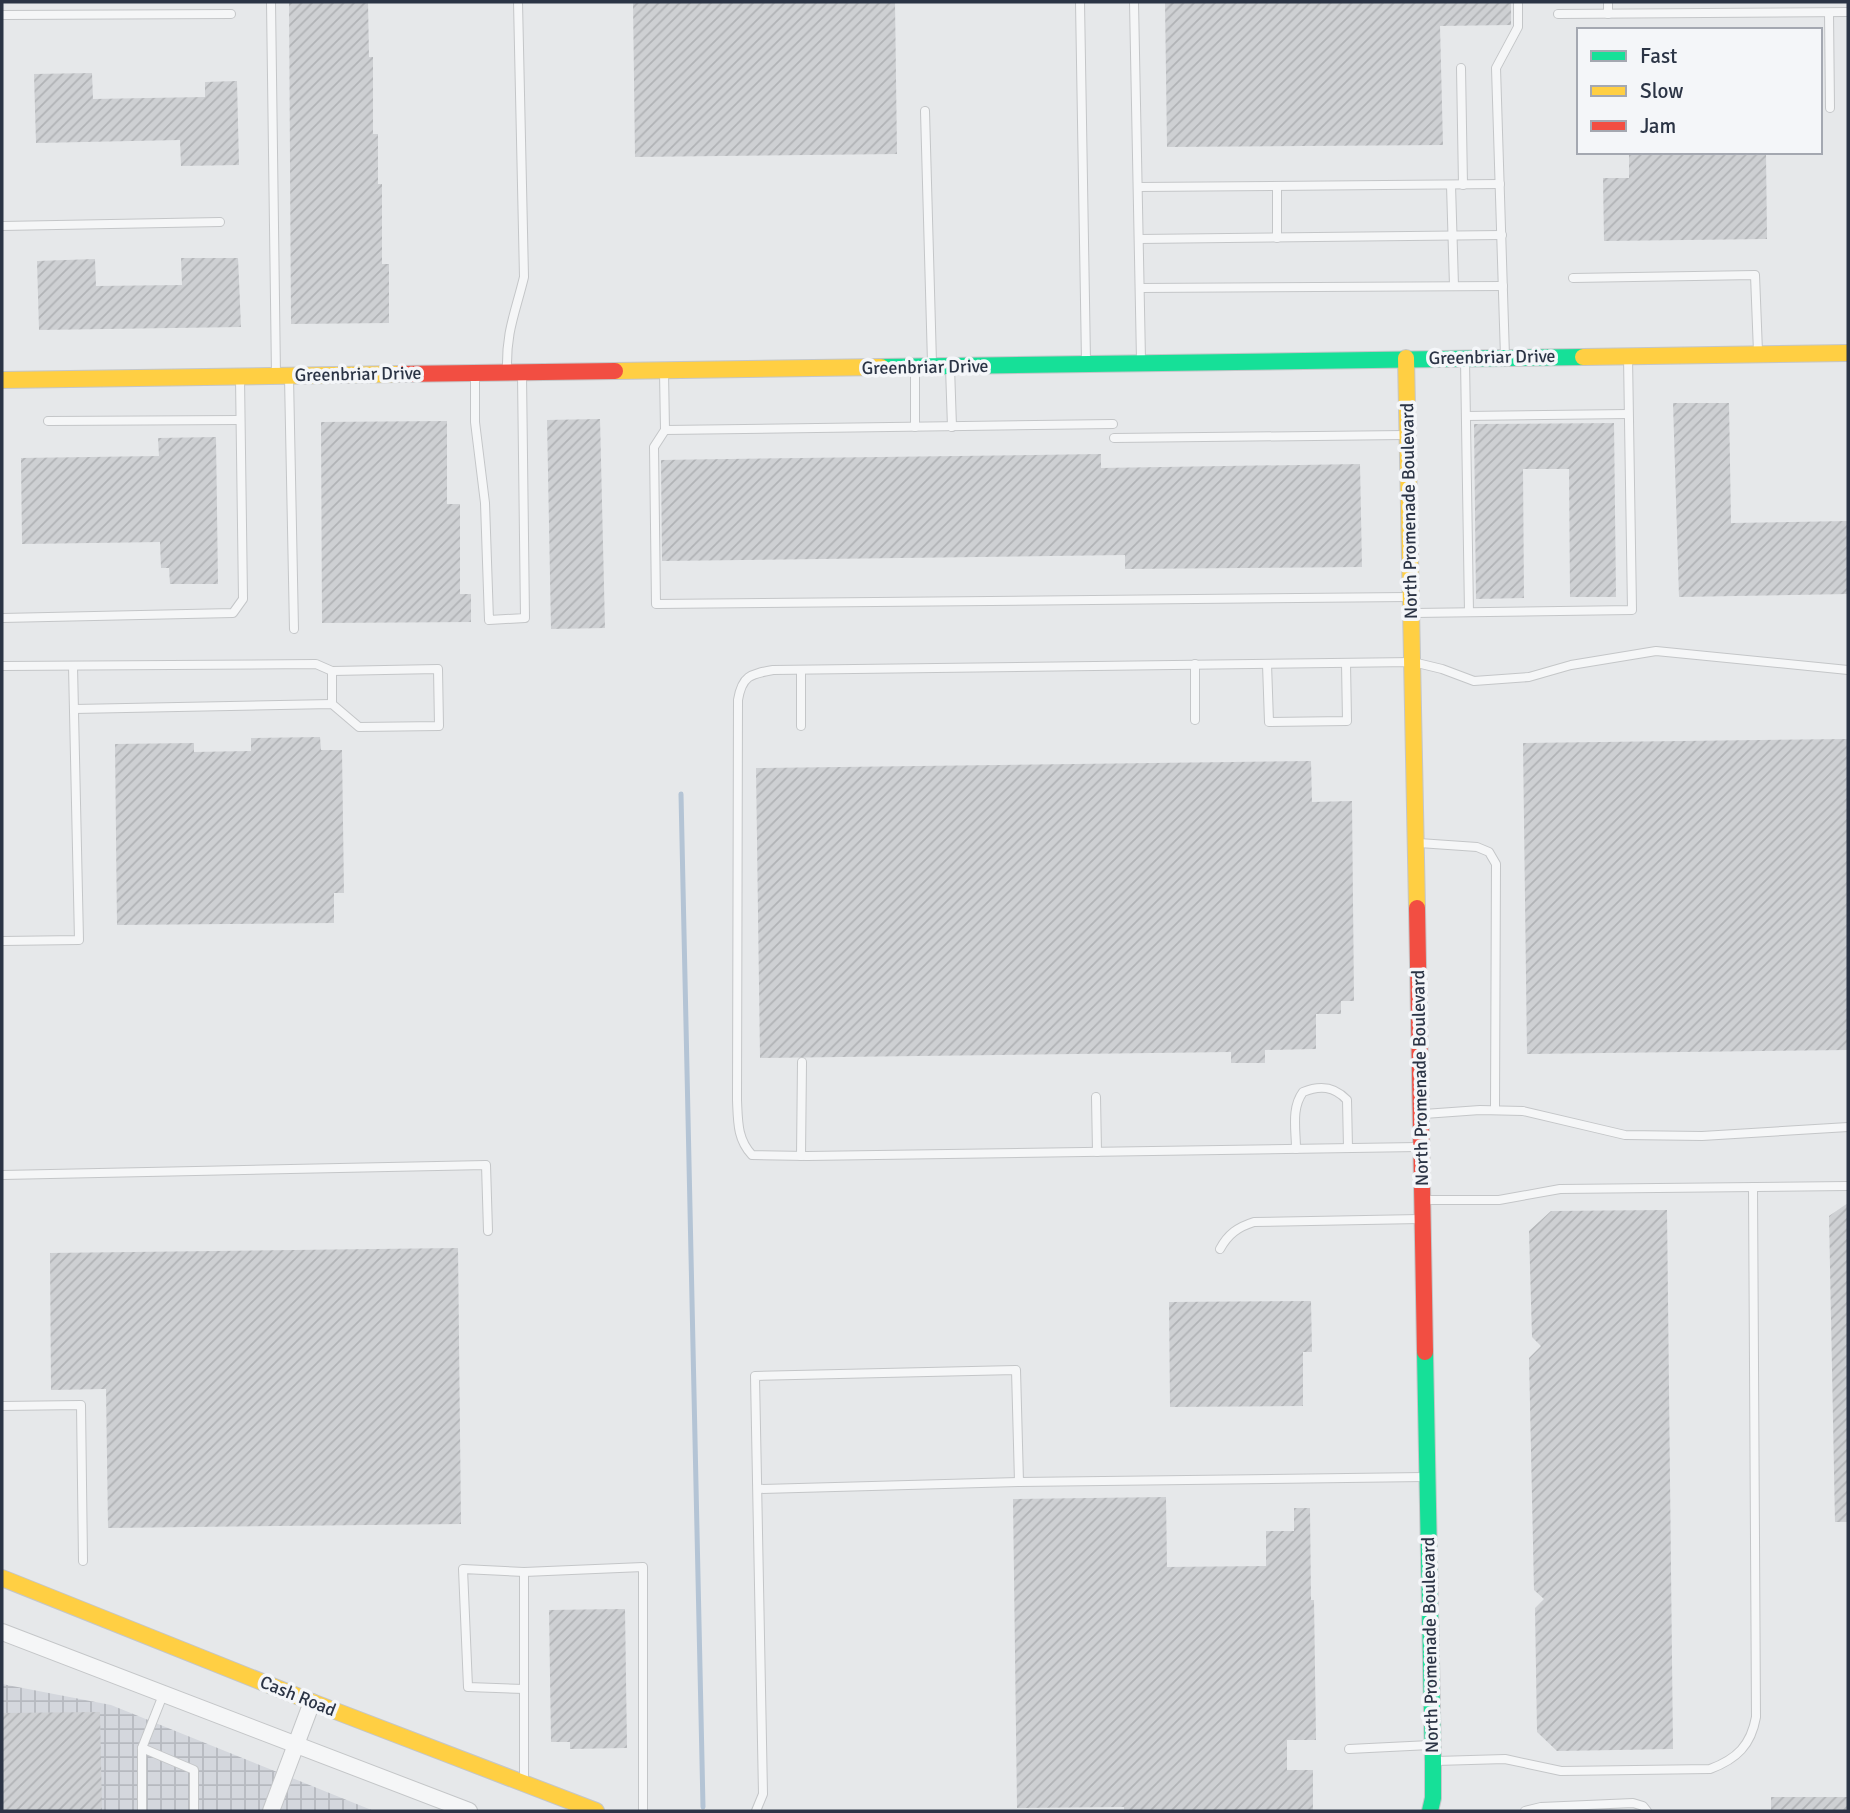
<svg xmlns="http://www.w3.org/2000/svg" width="1850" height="1813" font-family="Signika,sans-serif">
  <defs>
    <pattern id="industrial-grid" width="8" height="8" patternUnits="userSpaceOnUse" patternTransform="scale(1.75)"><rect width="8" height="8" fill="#d4d7dd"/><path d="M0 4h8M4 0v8" fill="none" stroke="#b6b9bf"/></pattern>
    <pattern id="building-hatch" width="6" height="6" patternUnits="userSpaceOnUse" patternTransform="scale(1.75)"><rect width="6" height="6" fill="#ced0d3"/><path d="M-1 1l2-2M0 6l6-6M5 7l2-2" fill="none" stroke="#b1b3b6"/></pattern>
  </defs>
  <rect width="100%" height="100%" fill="#e6e8ea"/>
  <path fill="url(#industrial-grid)" d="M2,1684L111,1705L374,1811H2Z"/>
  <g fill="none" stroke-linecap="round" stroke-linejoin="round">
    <path stroke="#b4c4d5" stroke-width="5" d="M681,794L703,1807"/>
  </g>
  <g fill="url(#building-hatch)">
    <path d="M289,2H368L369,57H373V134H378V184H382V264H389V323L291,324Z"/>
    <path d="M633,2H895L897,154L635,157Z"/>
    <path d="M1165,2H1511V25L1440,26L1443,145L1167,147Z"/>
    <path d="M92,73L93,99L205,97V82L237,81L239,165L181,166L180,140L36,143L34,74Z"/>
    <path d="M1629,152H1766L1767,239L1604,241L1603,178H1629Z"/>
    <path d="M181,258H238L241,327L39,330L37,261L95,259L96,286L182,285Z"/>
    <path d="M1673,403H1729L1731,523L1848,521V594L1679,597Z"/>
    <path d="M600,419L605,628L551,629L547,420Z"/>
    <path d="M447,421V504H460V594H471V622L322,623L321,422Z"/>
    <path d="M1614,423L1616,597H1570L1569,469H1523L1524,598L1476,599L1474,424Z"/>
    <path d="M216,437L218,584H170L169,568H161L160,542L22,544L21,458L159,456L158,438Z"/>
    <path d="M1101,454V468L1360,464L1362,567L1125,569V555L662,561L661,460Z"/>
    <path d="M320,737L321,750H342L344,893H334V923L117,925L115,744L194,743V752L251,751V738Z"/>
    <path d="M1848,739V1050L1527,1054L1523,743Z"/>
    <path d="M1311,761L1312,802L1352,801L1354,1001H1341V1014H1316V1049L1265,1050V1063H1231V1052L760,1058L756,768Z"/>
    <path d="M1848,1203V1522H1835L1829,1216Z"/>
    <path d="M1667,1210L1673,1749L1557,1751L1537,1732L1535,1608L1544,1599L1534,1590L1529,1358L1541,1346L1532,1337L1529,1231L1551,1211Z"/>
    <path d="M458,1248L461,1524L108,1528L106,1389L51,1390L50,1253Z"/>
    <path d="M1311,1301L1312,1352H1303V1406L1170,1407L1169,1302Z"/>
    <path d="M1166,1497L1167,1567L1266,1566V1531H1294V1508H1310L1311,1600H1314L1316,1740H1287V1770H1313V1811H1124V1807L1017,1808L1013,1499Z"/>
    <path d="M625,1609L627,1748L570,1749V1742H551L549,1610Z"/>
    <path d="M100,1712L102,1811H2V1713Z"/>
    <rect x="1771" y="1797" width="77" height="14"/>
  </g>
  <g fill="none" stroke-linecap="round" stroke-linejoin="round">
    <defs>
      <g id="lane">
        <path d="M271,2L276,375"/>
        <path d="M1080,2L1086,361"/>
        <path d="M1134,2L1141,360"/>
        <path d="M1608,2V14"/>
        <path d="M1829,13L1830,108"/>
        <path d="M1558,14L1848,12"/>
        <path d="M2,15L231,14"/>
        <path d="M1461,68L1463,185"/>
        <path d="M925,111L932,363"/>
        <path d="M1451,185L1454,286"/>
        <path d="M1277,186V238"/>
        <path d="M1138,187L1500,184"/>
        <path d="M2,226L220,222"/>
        <path d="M1139,239L1502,235"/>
        <path d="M1573,278L1755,275L1758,352"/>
        <path d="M1140,288L1503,286"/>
        <path d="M1505,357L1496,68L1518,27V2"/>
        <path d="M1465,360L1469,612"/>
        <path d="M950,367L952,427"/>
        <path d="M915,368V427"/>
        <path d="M507,371C506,331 515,314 524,277L518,2"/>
        <path d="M664,372L665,430L654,447L656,604L1408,597"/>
        <path d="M475,376V422L485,503L489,620L525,618L522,375"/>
        <path d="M289,377L294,629"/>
        <path d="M1466,416L1628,414"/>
        <path d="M48,421L240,420"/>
        <path d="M665,430L1113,424"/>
        <path d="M1114,438L1405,435"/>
        <path d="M1414,613L1632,610L1628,357"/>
        <path d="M2,618L233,613L243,599L240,378"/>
        <path d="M1195,664V720"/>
        <path d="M1267,664L1269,722L1347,721L1346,663"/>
        <path d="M2,666L316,664L332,671L438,669L439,726L359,727L332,704L74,709"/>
        <path d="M801,670V726"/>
        <path d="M332,671V704"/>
        <path d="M1419,843L1477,847L1489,852L1496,864L1495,1110"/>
        <path d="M2,941L79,940L73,666"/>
        <path d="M1096,1097L1097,1152"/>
        <path d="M1424,1114L1480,1110L1523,1111L1625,1135L1702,1136L1848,1127"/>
        <path d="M1418,1147L807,1156L752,1155C737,1139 738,1121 737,1100L738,700C742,676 750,674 773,670L1413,662L1442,669L1474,681L1529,677L1571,665L1656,651L1848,670"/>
        <path d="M1296,1149C1296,1130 1291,1108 1303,1092C1320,1085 1334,1086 1347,1100L1348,1148"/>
        <path d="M801,1156L802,1062"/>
        <path d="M2,1175L486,1165L488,1231"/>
        <path d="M1425,1200H1499L1560,1189L1848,1186"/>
        <path d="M1220,1249C1228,1234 1238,1227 1254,1222L1420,1219"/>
        <path d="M2,1406L81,1405L83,1561"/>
        <path d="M758,1489L1019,1482"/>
        <path d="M524,1572V1782"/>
        <path d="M524,1689L468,1687L463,1569L524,1572L643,1567V1811"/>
        <path d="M142,1748L194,1770V1811"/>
        <path d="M1349,1749L1430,1745"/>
        <path d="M1436,1761L1505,1759L1561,1771L1710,1769C1737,1759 1751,1745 1756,1717L1753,1187"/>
        <path d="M142,1811V1748L163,1695"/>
        <path d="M756,1811L763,1794L755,1376L1016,1370L1019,1482L1424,1477"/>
        <path d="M1525,1811L1541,1807L1633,1803L1643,1806L1647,1811"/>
      </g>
      <g id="street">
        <path d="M2,1632L469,1811"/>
        <path d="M271,1811L312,1702"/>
      </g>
      <g id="fast">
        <path d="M881,367L1583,357"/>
        <path d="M1425,1352L1433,1762V1798L1430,1811"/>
      </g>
      <g id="slow">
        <path d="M1583,357L1848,353"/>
        <path d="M1406,358L1417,908"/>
        <path d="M615,371L881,367"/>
        <path d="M2,380L400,374"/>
        <path d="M2,1578L312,1702L596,1811"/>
      </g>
      <g id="jam">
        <path d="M400,374L615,371"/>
        <path d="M1417,908L1425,1352"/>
      </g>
    </defs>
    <use href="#lane" stroke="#c4c6c8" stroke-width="10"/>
    <use href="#street" stroke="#c4c6c8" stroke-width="18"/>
    <use href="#fast" stroke="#c4c6c8" stroke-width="18"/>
    <use href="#slow" stroke="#c4c6c8" stroke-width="18"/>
    <use href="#jam" stroke="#c4c6c8" stroke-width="18"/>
    <use href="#lane" stroke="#f5f6f7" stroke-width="8"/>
    <use href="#street" stroke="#f5f6f7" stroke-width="16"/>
    <use href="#fast" stroke="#16e098" stroke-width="16"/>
    <use href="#slow" stroke="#ffcf43" stroke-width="16"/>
    <use href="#jam" stroke="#f24e42" stroke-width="16"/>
  </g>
  <g text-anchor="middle" stroke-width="7" stroke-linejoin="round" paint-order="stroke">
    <g font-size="18" fill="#2b3445" stroke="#f4f6f9">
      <text transform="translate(1492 357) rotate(-1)" y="6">Greenbriar Drive</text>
      <text transform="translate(925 367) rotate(-1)" y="6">Greenbriar Drive</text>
      <text transform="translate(358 374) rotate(-1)" y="6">Greenbriar Drive</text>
      <text transform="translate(1409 511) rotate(-91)" y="6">North Promenade Boulevard</text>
      <text transform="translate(1420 1078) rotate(-91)" y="6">North Promenade Boulevard</text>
      <text transform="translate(1430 1645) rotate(-91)" y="6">North Promenade Boulevard</text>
      <text transform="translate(298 1696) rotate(22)" y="6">Cash Road</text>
    </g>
  </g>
  <rect width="1850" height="1813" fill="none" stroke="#2b3445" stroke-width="7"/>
  <rect x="1577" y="28" width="245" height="126" fill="#f4f6f9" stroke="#a4a8b1" stroke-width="2"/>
  <rect x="1591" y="51" width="35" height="10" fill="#16e098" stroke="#a4a8b1" stroke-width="2"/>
  <text x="1640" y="63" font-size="21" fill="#2b3445">Fast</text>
  <rect x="1591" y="86" width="35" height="10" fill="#ffcf43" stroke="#a4a8b1" stroke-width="2"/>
  <text x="1640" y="98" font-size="21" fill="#2b3445">Slow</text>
  <rect x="1591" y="121" width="35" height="10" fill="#f24e42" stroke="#a4a8b1" stroke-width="2"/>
  <text x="1640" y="133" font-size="21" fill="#2b3445">Jam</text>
</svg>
